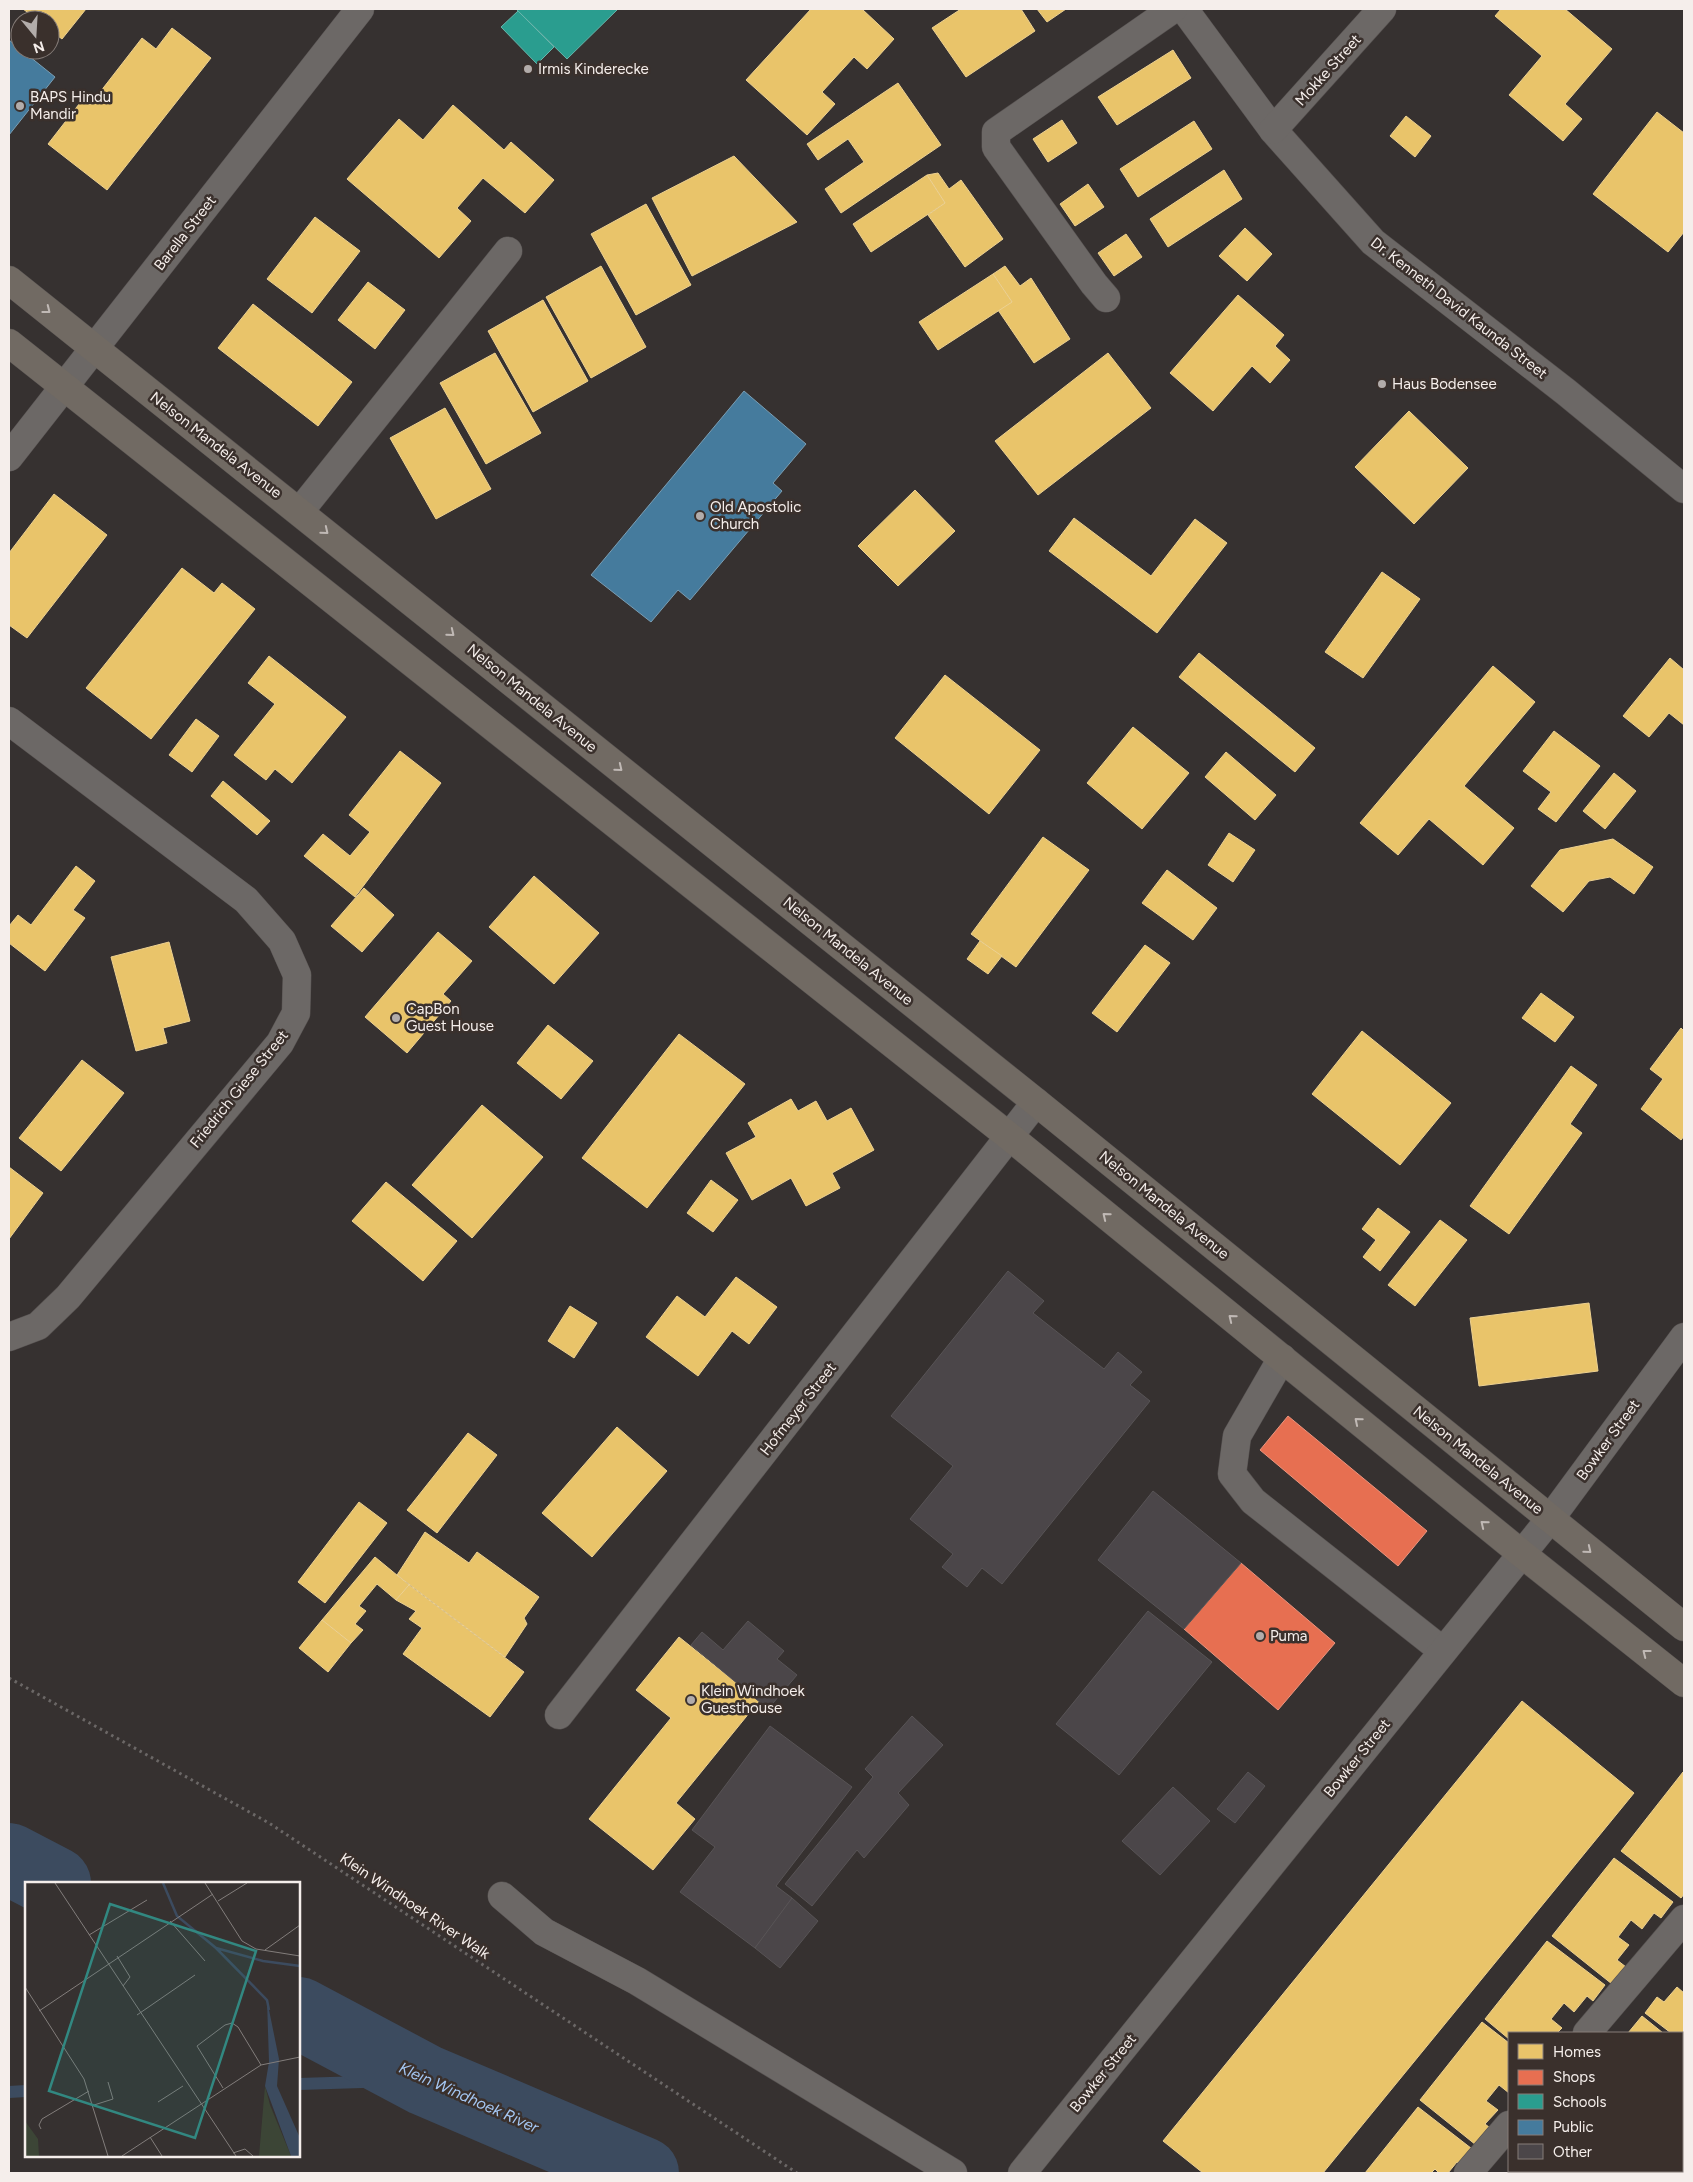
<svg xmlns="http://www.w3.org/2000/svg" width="1693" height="2182" font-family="Figtree,sans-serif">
  <rect width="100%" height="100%" fill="#363130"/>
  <g fill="#e9c46a" stroke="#edd191">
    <path d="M23,9H86L62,39L50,30V20H38Z"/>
    <path d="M811,9H862L894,39L867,69L854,57L822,92L835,104L807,135L746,80Z"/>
    <path d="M961,9H1021L1035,31L966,77L932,28Z"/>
    <path d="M1037,9H1066L1047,22Z"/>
    <path d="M1501,9H1565L1612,49L1565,104L1582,119L1563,141L1509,95L1542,56L1495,16Z"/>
    <path d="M172,28L211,58L107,190L48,144L83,99L90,105L142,38L156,49Z"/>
    <path d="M1173,50L1191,78L1117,125L1098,97Z"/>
    <path d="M898,83L941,145L841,213L825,189L864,162L848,139L818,160L807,144Z"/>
    <path d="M453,105L504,150L511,142L554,180L525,213L483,178L457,208L471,221L439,258L347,179L399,119L423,140Z"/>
    <path d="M1657,112L1684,133V232L1668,252L1593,194Z"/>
    <path d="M1406,116L1431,136L1415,157L1390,136Z"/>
    <path d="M1062,120L1077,143L1048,162L1033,139Z"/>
    <path d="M1194,121L1212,149L1138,197L1120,169Z"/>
    <path d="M734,156L797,222L692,276L652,198Z"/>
    <path d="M1224,170L1242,199L1168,247L1150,219Z"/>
    <path d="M938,173L949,189L961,180L1003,239L965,267L928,215L945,203L927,175Z"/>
    <path d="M927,175L945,203L871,252L853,224Z"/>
    <path d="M1088,184L1104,207L1075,226L1060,204Z"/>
    <path d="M646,204L691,285L636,315L591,234Z"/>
    <path d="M315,217L360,251L312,313L267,279Z"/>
    <path d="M1245,228L1272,254L1247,281L1219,256Z"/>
    <path d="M1126,234L1142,257L1114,276L1098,253Z"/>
    <path d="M601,266L646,347L591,378L546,297Z"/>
    <path d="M1005,266L1020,286L1031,278L1070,339L1034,363L998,310L1012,302L993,274Z"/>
    <path d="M993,274L1012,302L938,350L919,322Z"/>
    <path d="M368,282L405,310L375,349L338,320Z"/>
    <path d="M1238,295L1284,335L1275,346L1290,360L1270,383L1252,366L1213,411L1170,373Z"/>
    <path d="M543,300L588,381L533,412L488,331Z"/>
    <path d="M253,304L352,382L318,426L218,348Z"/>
    <path d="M495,353L541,433L486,464L440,383Z"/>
    <path d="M1108,353L1151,408L1038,495L995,441Z"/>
    <path d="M445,408L491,489L436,519L390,438Z"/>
    <path d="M1409,411L1468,468L1414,524L1355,467Z"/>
    <path d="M915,490L955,531L898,586L858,546Z"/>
    <path d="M54,494L107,535L27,638L9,625V553Z"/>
    <path d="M1074,518L1151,576L1195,519L1227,543L1157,633L1049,551Z"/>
    <path d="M182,568L214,593L222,583L255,609L151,739L86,688Z"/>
    <path d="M1382,572L1420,599L1363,678L1325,652Z"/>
    <path d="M1199,653L1315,748L1295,772L1179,677Z"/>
    <path d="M269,656L346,717L292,783L275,769L266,780L234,755L275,704L248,683Z"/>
    <path d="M1670,658L1684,670V725L1669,713L1649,737L1623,716Z"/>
    <path d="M1493,666L1535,702L1464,786L1514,828L1483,865L1429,819L1398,855L1360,823Z"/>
    <path d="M945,675L1040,750L989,814L895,738Z"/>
    <path d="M196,719L219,736L192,772L169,755Z"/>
    <path d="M1133,727L1189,773L1142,829L1087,783Z"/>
    <path d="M1554,731L1600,766L1556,822L1538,809L1551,792L1523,771Z"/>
    <path d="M400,751L441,783L355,897L304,856L323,834L350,856L370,832L349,815Z"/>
    <path d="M1226,752L1276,795L1255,820L1205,777Z"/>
    <path d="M1614,773L1636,791L1605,829L1583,811Z"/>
    <path d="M223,781L270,821L257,835L211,796Z"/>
    <path d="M1229,833L1255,850L1233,882L1208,865Z"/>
    <path d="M1043,837L1089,870L1016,967L971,934Z"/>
    <path d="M1613,839L1653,867L1634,894L1610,877L1589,881L1563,912L1531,886L1560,850Z"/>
    <path d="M76,866L95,881L73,910L85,918L45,971L9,943V926L18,915L31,925Z"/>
    <path d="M1167,870L1217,908L1193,940L1142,903Z"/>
    <path d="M534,876L599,933L554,984L489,927Z"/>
    <path d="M364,888L394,915L362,952L331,926Z"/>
    <path d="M438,932L472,961L443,994L451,1001L407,1053L365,1017Z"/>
    <path d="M980,941L1002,956L988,974L967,959Z"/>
    <path d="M169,942L190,1021L163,1028L167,1043L136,1051L111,957Z"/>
    <path d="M1145,945L1170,963L1117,1032L1092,1013Z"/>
    <path d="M1541,993L1574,1017L1555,1042L1522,1018Z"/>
    <path d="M548,1025L593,1061L561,1099L517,1063Z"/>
    <path d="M1681,1028L1684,1031V1136L1681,1140L1641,1109L1663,1079L1650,1069Z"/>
    <path d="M1362,1031L1451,1103L1400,1165L1312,1094Z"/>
    <path d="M679,1034L745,1084L647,1208L582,1158Z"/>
    <path d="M82,1060L124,1093L61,1171L19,1138Z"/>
    <path d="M1571,1066L1597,1085L1570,1124L1582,1133L1509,1234L1470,1206Z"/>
    <path d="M791,1099L798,1111L816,1101L827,1121L851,1108L874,1150L832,1173L840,1188L806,1206L791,1178L752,1200L726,1153L756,1137L748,1123Z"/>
    <path d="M482,1105L543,1157L472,1238L412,1185Z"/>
    <path d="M9,1167L43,1193L9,1239Z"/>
    <path d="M711,1180L738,1200L713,1232L687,1213Z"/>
    <path d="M386,1182L457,1241L423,1281L352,1221Z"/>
    <path d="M1378,1208L1410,1232L1380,1271L1363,1257L1376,1240L1362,1229Z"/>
    <path d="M1440,1220L1467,1240L1415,1306L1388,1285Z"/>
    <path d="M736,1277L777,1307L749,1344L732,1331L698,1376L646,1337L677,1296L705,1317Z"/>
    <path d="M1589,1303L1598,1371L1479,1386L1470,1318Z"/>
    <path d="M570,1306L597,1323L574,1358L548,1341Z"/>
    <path d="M617,1427L667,1471L592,1557L542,1513Z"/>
    <path d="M468,1433L497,1455L437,1533L407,1510Z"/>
    <path d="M359,1502L387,1523L325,1603L298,1582Z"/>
    <path d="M425,1532L469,1563L477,1552L539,1597L524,1618L527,1624L505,1657L397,1575Z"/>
    <path d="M375,1557L409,1585L396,1600L377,1584L359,1606L366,1611L355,1624L363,1630L351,1643L322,1620Z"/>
    <path d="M409,1585L524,1672L490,1717L403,1654L422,1628L409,1619L416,1611L396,1600Z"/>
    <path d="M322,1620L351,1643L328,1672L299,1648Z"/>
    <path d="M679,1637L759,1701L676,1803L695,1819L653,1870L589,1819L671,1718L636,1690Z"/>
    <path d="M1522,1701L1634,1793L1323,2173H1203L1163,2141Z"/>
    <path d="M1683,1772L1684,1894L1681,1898L1621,1851Z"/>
    <path d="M1614,1858L1673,1902L1661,1918L1654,1913L1642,1929L1631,1920L1618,1937L1629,1945L1617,1960L1626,1967L1612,1984L1552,1936Z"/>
    <path d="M1547,1941L1605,1985L1593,2001L1587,1996L1574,2012L1564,2003L1551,2019L1562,2028L1557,2033H1509V2039L1485,2019Z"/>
    <path d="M1677,1987L1684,1993V2043L1682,2041V2033H1671L1645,2013L1657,1997L1664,2002Z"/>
    <path d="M1642,2016L1663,2033H1628Z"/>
    <path d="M1482,2022L1509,2043V2093L1499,2085L1486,2101L1498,2110L1485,2124L1494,2131L1481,2149L1420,2100Z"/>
    <path d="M1682,2048L1684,2050V2087L1682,2090Z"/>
    <path d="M1418,2107L1476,2152L1464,2167L1457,2162L1448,2173H1439L1435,2169L1431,2173H1365Z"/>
    <path d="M1524,2171H1619L1617,2173H1522Z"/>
  </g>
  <g fill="#e76f51" stroke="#eb957f">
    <path d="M1288,1416L1427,1531L1398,1566L1260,1450Z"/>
    <path d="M1241,1563L1335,1643L1278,1710L1184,1629Z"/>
  </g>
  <g fill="#2a9d8f" stroke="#67b5ab">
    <path d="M516,9H618L567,59Z"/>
    <path d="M518,11L554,47L537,64L501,27Z"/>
  </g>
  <g fill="#457b9d" stroke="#7a9eb4">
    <path d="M9,40L55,77L9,135Z"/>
    <path d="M744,391L806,444L773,483L782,491L690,600L678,590L651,622L591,575Z"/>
  </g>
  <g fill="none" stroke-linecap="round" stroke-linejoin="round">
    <g stroke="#3c4b5f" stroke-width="12">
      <path d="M299,2084L425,2080"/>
      <path d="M9,2092L26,2091"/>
    </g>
    <g stroke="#3c4b5f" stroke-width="72">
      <path d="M9,1859L55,1883"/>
      <path d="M299,2013L425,2080L643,2173"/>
    </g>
  </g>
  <g fill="#4b4649" stroke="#585456">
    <path d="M1008,1271L1044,1301L1033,1313L1104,1369L1118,1352L1142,1372L1130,1385L1150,1401L1002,1584L982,1568L967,1587L942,1567L953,1554L910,1519L953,1466L891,1416Z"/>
    <path d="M1153,1491L1241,1563L1184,1629L1098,1560Z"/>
    <path d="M1148,1611L1212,1662L1119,1775L1056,1724Z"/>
    <path d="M748,1621L784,1651L777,1659L797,1675L768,1709L691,1645L702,1632L723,1650Z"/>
    <path d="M912,1716L943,1745L898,1793L909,1805L864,1858L857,1850L812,1906L785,1884L873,1777L865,1769Z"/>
    <path d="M770,1726L852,1787L776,1886L792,1898L755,1948L680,1892L715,1847L692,1830Z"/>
    <path d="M1248,1772L1265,1786L1235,1823L1217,1809Z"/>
    <path d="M1173,1787L1210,1821L1160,1875L1122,1841Z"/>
    <path d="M792,1898L818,1921L780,1968L755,1948Z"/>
  </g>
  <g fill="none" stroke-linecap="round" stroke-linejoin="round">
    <defs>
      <g id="minor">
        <path d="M1184,9L1273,130L1373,242L1566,392L1684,489"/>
        <path d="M1273,130L1382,9"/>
        <path d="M1106,298L1094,284L996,147V132L1173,9"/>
        <path d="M9,457L360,9"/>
        <path d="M300,511L508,251"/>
        <path d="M9,721L246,900L282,941L297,975L296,1013L280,1043L68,1297L38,1326L9,1337"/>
        <path d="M1282,1358L1237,1436L1232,1474L1253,1501L1443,1651"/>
        <path d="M559,1715L1036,1102"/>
        <path d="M502,1896L544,1932L637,1981L953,2173"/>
        <path d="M1587,2033L1684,1919"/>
        <path d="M1022,2173L1550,1519L1684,1337"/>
        <path d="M1468,2173L1509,2125"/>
      </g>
      <g id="major">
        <path d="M9,280L1036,1102L1684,1627"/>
        <path d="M9,343L1010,1137L1522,1554L1684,1683"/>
      </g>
    </defs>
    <use href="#minor" stroke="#55504f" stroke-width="29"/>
    <use href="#major" stroke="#55504f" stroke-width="29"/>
    <path stroke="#6b6766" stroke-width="3" stroke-dasharray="2.5 4" stroke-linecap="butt" d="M9,1678L269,1823L797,2173"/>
    <use href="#minor" stroke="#6c6866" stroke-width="28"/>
    <use href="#major" stroke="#716a63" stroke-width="28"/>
  </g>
  <defs><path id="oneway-chevron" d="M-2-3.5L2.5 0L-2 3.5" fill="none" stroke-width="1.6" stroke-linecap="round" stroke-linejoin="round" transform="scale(1.25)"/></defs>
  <g stroke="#c0b9b5">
    <use href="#oneway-chevron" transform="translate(47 310) rotate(38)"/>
    <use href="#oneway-chevron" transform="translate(325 531) rotate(39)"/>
    <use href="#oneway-chevron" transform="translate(451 633) rotate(39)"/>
    <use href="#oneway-chevron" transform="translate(619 768) rotate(39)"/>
    <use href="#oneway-chevron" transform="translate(1106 1216) rotate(-141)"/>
    <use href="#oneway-chevron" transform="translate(1232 1318) rotate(-141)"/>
    <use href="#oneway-chevron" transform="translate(1358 1421) rotate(-140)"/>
    <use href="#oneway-chevron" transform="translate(1484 1524) rotate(-141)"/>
    <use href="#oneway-chevron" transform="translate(1588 1550) rotate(39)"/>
    <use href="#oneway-chevron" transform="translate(1646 1653) rotate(-142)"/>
  </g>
  <g fill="#b2acaa" stroke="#3a302c" stroke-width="2">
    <circle cx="528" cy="69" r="5"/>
    <circle cx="20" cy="106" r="5"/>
    <circle cx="1382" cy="384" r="5"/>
    <circle cx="700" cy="516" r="5"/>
    <circle cx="396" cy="1018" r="5"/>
    <circle cx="1260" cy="1636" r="5"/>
    <circle cx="691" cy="1700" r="5"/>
  </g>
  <g text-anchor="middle" stroke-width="5" stroke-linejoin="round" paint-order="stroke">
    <g font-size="15" fill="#f5eeeb" stroke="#3a302c" text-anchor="start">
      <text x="538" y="74">Irmis Kinderecke</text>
      <text x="30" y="102">BAPS Hindu<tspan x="30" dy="17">Mandir</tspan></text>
      <text x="1392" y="389">Haus Bodensee</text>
      <text x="710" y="512">Old Apostolic<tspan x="710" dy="17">Church</tspan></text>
      <text x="406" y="1014">CapBon<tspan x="406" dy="17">Guest House</tspan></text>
      <text x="1270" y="1641">Puma</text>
      <text x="701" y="1696">Klein Windhoek<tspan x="701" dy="17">Guesthouse</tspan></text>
    </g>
    <g font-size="15" fill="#f5eeeb" stroke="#3a302c">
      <text transform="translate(1328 70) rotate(-48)" y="5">Mokke Street</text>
      <text transform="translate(185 233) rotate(-52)" y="5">Barella Street</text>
      <text transform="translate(1459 308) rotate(38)" y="5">Dr. Kenneth David Kaunda Street</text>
      <text transform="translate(216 445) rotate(38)" y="5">Nelson Mandela Avenue</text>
      <text transform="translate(532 698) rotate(39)" y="5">Nelson Mandela Avenue</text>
      <text transform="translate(848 951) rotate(39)" y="5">Nelson Mandela Avenue</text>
      <text transform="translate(239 1089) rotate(-51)" y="5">Friedrich Giese Street</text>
      <text transform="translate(1164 1205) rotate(39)" y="5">Nelson Mandela Avenue</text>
      <text transform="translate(798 1409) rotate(-52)" y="5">Hofmeyer Street</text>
      <text transform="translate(1608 1440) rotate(-54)" y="5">Bowker Street</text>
      <text transform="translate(1478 1460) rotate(39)" y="5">Nelson Mandela Avenue</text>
      <text transform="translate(1357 1758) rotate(-51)" y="5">Bowker Street</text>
      <text transform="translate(415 1906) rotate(34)" y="5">Klein Windhoek River Walk</text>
      <text transform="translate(1103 2073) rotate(-51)" y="5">Bowker Street</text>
    </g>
    <g font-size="16" font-style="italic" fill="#a4c6f2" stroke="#3a302c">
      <text transform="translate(469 2097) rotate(24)" y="6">Klein Windhoek River</text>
    </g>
  </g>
  <g transform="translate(25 1882)">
    <rect width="275" height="275" fill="#363130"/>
    <path d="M240,204L245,223L266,274H234ZM0,239L13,257L14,274H0Z" fill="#3c4536"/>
    <path d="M242,118L254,177L252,204L275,256V274H266L240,204L244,180Z" fill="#3c4b5f"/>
    <path fill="none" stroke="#3c4b5f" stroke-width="2.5" d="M138,1L152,34L191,66L242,118L244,128M191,66L238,79L275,84"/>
    <path fill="none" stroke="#827d7b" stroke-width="1" d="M30,1L211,274M180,1L217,59L231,67L275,74M193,19L222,1M145,39L180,79M64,53L122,18M240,68L275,43M92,74L105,95L98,104M0,105L59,197L83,274M14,129L188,12M112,133L170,93M198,206L172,164L200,143L207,141L213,145L236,183M133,220L158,204M69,223L88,217L83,200M16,247L14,243L17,237L64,209M125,255L137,274M208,271L220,267L228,274M97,274L236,183L275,175"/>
    <path fill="#328881" fill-opacity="0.15" stroke="#328881" stroke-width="2.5" d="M85,22L231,69L170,256L24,209Z"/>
    <rect width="275" height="275" fill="none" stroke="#f5eeeb" stroke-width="2.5"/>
  </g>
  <rect width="1693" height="2182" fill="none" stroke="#f5eeeb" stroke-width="20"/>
  <rect x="1508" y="2032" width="175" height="140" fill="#3a302c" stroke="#857c78"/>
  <rect x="1518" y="2044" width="25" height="15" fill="#e9c46a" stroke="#857c78"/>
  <text x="1553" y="2057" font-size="15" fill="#f5eeeb">Homes</text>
  <rect x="1518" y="2070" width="25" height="15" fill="#e76f51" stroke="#857c78"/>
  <text x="1553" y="2082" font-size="15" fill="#f5eeeb">Shops</text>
  <rect x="1518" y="2094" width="25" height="15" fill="#2a9d8f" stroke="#857c78"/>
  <text x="1553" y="2107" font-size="15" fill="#f5eeeb">Schools</text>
  <rect x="1518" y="2120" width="25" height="15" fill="#457b9d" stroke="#857c78"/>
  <text x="1553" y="2132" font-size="15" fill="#f5eeeb">Public</text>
  <rect x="1518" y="2144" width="25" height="15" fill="#4b4649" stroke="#857c78"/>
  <text x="1553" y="2157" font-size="15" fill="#f5eeeb">Other</text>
  <g transform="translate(35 35) rotate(162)"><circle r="24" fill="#3a302c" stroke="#857c78"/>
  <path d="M0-4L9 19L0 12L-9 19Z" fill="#b2acaa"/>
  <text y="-8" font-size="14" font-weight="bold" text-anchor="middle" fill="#f5eeeb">N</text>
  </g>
</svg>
